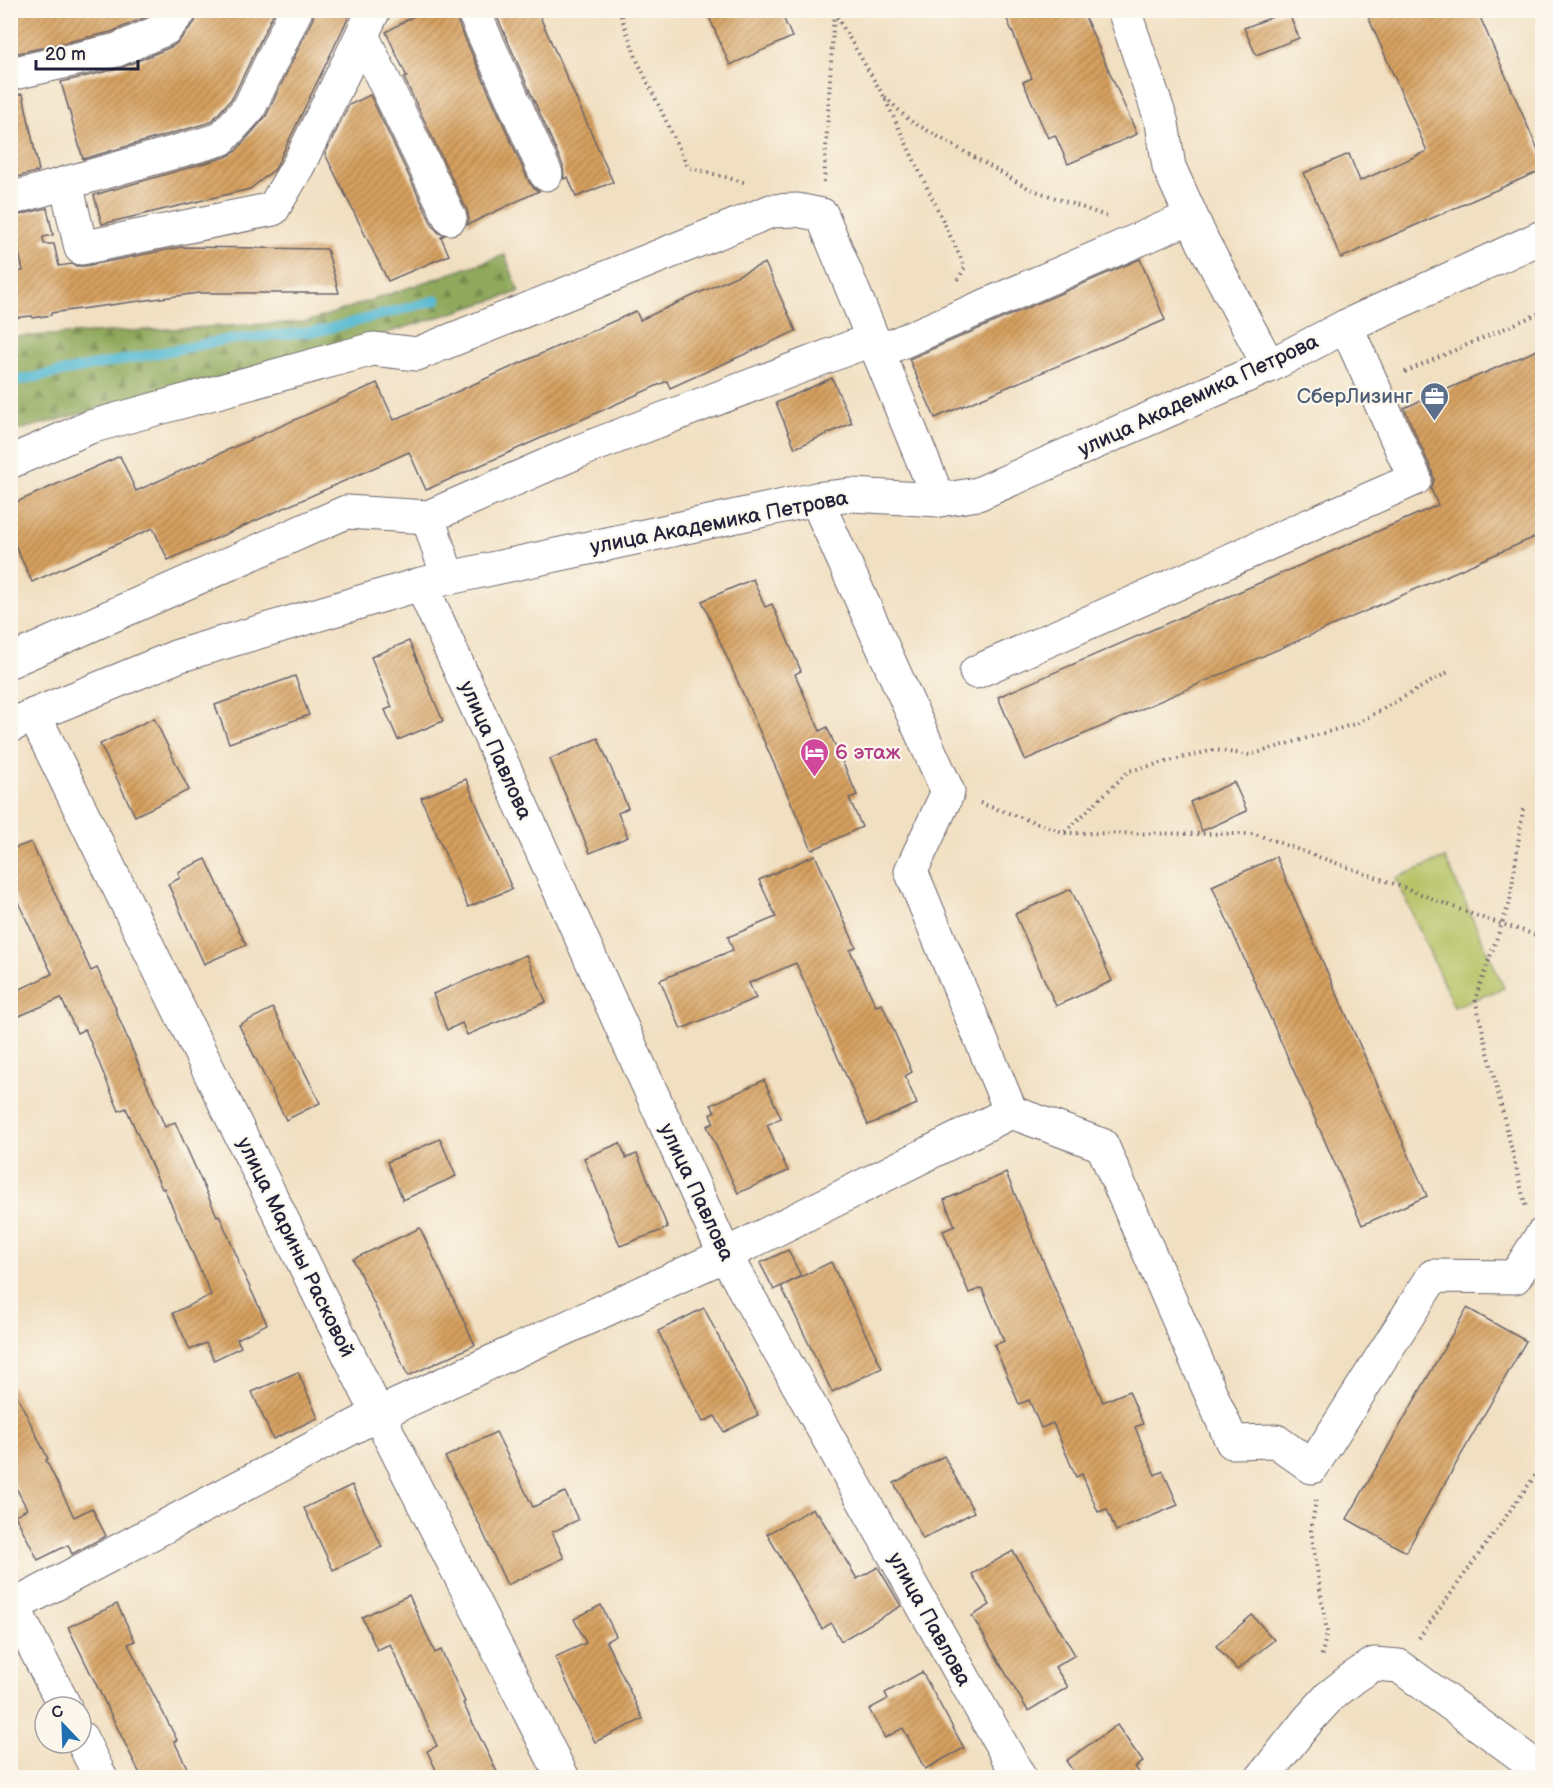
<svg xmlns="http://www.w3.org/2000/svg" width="1553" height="1788" font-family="'Balsamiq Sans',sans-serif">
  <defs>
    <pattern id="forest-firs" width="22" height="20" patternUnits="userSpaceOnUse" patternTransform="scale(1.5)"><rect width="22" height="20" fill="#90a95b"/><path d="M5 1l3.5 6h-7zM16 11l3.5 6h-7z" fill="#75894c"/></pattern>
    <pattern id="building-hatch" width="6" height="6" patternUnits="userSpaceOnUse" patternTransform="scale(1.5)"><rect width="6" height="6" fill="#d6a05e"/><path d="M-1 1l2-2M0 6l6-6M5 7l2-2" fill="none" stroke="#ad824f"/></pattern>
  </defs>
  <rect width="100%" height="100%" fill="#fbf7ec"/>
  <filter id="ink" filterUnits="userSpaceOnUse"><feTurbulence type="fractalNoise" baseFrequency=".0167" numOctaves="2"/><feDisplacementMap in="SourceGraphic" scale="12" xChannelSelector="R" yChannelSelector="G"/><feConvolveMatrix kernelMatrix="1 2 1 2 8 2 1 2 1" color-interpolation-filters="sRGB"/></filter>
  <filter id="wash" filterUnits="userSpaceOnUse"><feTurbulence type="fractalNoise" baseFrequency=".008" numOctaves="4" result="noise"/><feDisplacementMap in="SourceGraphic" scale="24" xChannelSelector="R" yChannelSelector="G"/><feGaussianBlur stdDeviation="1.35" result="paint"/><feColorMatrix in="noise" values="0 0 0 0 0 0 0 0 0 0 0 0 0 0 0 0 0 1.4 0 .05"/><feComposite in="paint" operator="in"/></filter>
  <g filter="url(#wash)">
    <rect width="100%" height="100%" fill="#f1dfc1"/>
    <path fill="#b6c366" stroke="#6c7250" stroke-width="1.5" d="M1445,858L1504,988L1454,1007L1396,878Z"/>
    <path fill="url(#forest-firs)" stroke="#59664b" stroke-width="1.5" d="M505,255L519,292L374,337L11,432V337L307,322Z"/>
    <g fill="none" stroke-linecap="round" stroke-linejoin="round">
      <path stroke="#54b9d3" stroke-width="10" d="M10,382L225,340L320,331L437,300"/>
    </g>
    <g id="blocks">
      <g fill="url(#building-hatch)">
        <path d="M10,10H156L153,14L111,32L10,55Z"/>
        <path d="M199,10H275L233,97L211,122L83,159L61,82L121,68L173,46L179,41L195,22Z"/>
        <path d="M314,10H352L275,169L250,189L102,224L94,195L226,157L235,152L266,116L313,18Z"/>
        <path d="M424,10H455L456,18L529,182L535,189L539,191L467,225L469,219L467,210L404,78L407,77L386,32Z"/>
        <path d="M494,10H537L613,182L576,197L568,177L564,179L563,166Z"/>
        <path d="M706,10H780L792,37L730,65Z"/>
        <path d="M1003,10H1082L1137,134L1068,164L1055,135L1048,138L1023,82L1032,78Z"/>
        <path d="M1365,10H1477L1542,159V170L1341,258L1304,173L1349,154L1360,181L1427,151Z"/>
        <path d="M1288,11L1299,38L1256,55L1244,28Z"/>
        <path d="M23,94L39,171L10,179V95Z"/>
        <path d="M370,95L433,226L439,233L445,235L441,237L449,255L388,281L325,154L349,105Z"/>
        <path d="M47,208L53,235L43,237L44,244H54L59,266L72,264L76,266H85L182,247L327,249L339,293H199L51,313V315L33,318L32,316L10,318V273L23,271L11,217Z"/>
        <path d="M1140,259L1165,320L935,418L909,359Z"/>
        <path d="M765,263L796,331L670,388L667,381L426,490L409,452L168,560L153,528L32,582L10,534V505L120,456L136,491L377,383L394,420L636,311L640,320Z"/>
        <path d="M1542,348V534L1025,760L998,697L1438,505L1431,489L1434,480L1432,471L1404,408Z"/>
        <path d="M832,378L852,423L795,448L776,403Z"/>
        <path d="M753,579L765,607L772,604L801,671L795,674L820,731L827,727L857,795L849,798L862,827L812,850L702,601Z"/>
        <path d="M409,641L443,721L398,740L385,710L392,707L371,657Z"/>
        <path d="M295,676L309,715L229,743L215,705Z"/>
        <path d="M154,718L189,790L135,816L100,744Z"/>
        <path d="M598,738L628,808L618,813L628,837L590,853L550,759Z"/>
        <path d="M466,779L512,889L468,907L421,798Z"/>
        <path d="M1234,782L1247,811L1202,831L1190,802Z"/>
        <path d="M31,842L91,971L97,968L116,1008L115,1009L165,1127L175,1122L217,1216L219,1215L239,1261L238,1262L267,1324L237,1339L241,1347L214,1360L206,1343L190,1350L173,1313L211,1295L164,1188L162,1189L126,1108L119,1111L85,1029L77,1033L61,998L10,1020V994L52,974L10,885V850Z"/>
        <path d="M815,855L856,947L850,950L876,1006L882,1004L912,1072L905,1076L917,1104L868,1125L796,963L749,983L756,998L681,1029L660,980L733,950L728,937L776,917L759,880Z"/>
        <path d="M1276,857L1427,1196L1362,1225L1212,886Z"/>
        <path d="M206,859L246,945L204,964L168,884L180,878L178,872Z"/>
        <path d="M1071,889L1112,981L1056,1006L1015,914Z"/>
        <path d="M526,955L546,1002L467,1035L462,1023L447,1030L433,994Z"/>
        <path d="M273,1008L320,1103L286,1120L239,1025Z"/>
        <path d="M764,1080L781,1118L767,1125L788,1171L738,1193L707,1126L714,1123L710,1114L715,1111L711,1105Z"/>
        <path d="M440,1139L456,1176L403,1200L387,1162Z"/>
        <path d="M620,1143L626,1158L637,1154L668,1228L620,1246L584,1158Z"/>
        <path d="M1006,1173L1103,1402L1129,1391L1143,1424L1135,1427L1155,1475L1163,1471L1178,1505L1116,1531L1107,1509L1098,1512L1082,1474L1076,1477L1053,1423L1041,1428L1029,1400L1019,1404L994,1345L1004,1341L982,1288L969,1293L943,1231L955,1226L944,1200Z"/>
        <path d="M420,1228L475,1345L408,1376L353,1259Z"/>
        <path d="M788,1250L801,1276L782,1286L831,1262L882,1368L832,1392L781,1286L774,1290L760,1263Z"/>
        <path d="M704,1308L758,1415L724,1432L715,1416L703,1422L658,1331Z"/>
        <path d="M1467,1308L1526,1341L1406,1552L1347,1519Z"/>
        <path d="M298,1372L318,1418L273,1439L252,1392Z"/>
        <path d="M10,1381L48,1459L46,1460L74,1517L92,1508L106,1536L72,1554L68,1545L38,1560L15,1515L27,1509L10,1476Z"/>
        <path d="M496,1432L533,1507L565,1492L578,1520L552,1532L564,1558L507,1585L481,1528L445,1457Z"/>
        <path d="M944,1456L974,1512L923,1539L894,1483Z"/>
        <path d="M352,1485L382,1547L333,1570L304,1508Z"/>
        <path d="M813,1508L816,1514L818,1513L857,1579L878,1567L901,1606L841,1641L831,1623L822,1629L767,1534Z"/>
        <path d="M1013,1551L1075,1655L1055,1667L1068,1687L1028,1711L972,1616L990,1605L972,1574Z"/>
        <path d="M409,1595L435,1653L441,1650L465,1702L463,1703L500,1778H440L427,1751L437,1746L390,1644L377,1650L362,1617Z"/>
        <path d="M117,1604L135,1641L128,1644L177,1740L174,1741L192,1778H142L68,1627Z"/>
        <path d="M601,1605L616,1636L606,1641L643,1719L595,1742L555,1657L586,1643L574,1619Z"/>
        <path d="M1252,1615L1274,1640L1237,1670L1216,1646Z"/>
        <path d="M922,1672L964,1748L925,1769L903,1728L885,1738L869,1709L888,1699L885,1693Z"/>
        <path d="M1117,1725L1143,1762L1135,1767L1143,1778H1078L1066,1761Z"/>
      </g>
    </g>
  </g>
  <g filter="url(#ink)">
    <use href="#blocks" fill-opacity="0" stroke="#6a646a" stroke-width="1.5"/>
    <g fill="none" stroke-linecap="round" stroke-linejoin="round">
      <defs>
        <g id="minor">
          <path d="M473,10L546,174"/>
          <path d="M1124,10L1162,123L1169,167L1203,242L1269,366"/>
          <path d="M362,35L450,218"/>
          <path d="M10,74L117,50L165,29L181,10"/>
          <path d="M66,183L81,248L273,209L298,166L374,10"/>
          <path d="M10,199L221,139L249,108L296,10"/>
          <path d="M878,352L1191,217"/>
          <path d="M10,462L90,427L373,349L417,354L771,211L797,210L822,215L939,500"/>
          <path d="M816,499L948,792L911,871L1011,1112L1102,1145L1232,1442L1276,1441L1312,1467L1433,1276L1515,1277L1542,1235"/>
          <path d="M448,578L428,517L577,452L873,339"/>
          <path d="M421,584L725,1255L1020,1778"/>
          <path d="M10,661L346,512L428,517"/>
          <path d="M976,672L1415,479L1346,326"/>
          <path d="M34,715L378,1414L563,1778"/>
          <path d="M10,726L34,715L178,656L421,584L816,499L852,495L939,500L978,494L1269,366L1346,326L1542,237"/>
          <path d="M10,1600L65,1707"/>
          <path d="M10,1608L378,1414L725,1255L1011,1112"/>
          <path d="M81,1738L101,1778"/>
          <path d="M1262,1778L1309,1719L1329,1697L1353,1678L1374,1664L1399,1666L1542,1771"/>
        </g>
      </defs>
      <use href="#minor" stroke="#6a646a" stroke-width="35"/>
      <g stroke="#6a646a" stroke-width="4" stroke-dasharray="1.5 4.5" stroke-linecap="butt">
        <path d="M619,10L637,60L688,167L747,183"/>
        <path d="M834,12L883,95L965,267L958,280"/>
        <path d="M885,97L909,120L1028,188L1106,216"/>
        <path d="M824,182L834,12"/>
        <path d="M1405,372L1542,312"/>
        <path d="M980,803L1065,833L1255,834L1400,886L1474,915L1542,937"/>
        <path d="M1523,809L1510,901L1475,999L1526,1208"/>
        <path d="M1065,832L1129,771L1214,750L1250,755L1358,723L1448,672"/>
        <path d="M1316,1500L1311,1531L1327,1632L1321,1658"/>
        <path d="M1419,1638L1542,1466"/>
      </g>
      <use href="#minor" stroke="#fff" stroke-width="33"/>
    </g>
  </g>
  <defs>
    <symbol id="office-pin" viewBox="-11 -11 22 30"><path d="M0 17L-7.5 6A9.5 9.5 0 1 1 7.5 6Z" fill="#5c6f8a" stroke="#fbf7ec"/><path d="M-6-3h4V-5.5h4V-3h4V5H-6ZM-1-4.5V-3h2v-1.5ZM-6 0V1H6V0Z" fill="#fff"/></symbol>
    <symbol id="hotel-pin" viewBox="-11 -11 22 30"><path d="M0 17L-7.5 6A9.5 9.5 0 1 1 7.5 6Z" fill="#d1479c" stroke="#fbf7ec"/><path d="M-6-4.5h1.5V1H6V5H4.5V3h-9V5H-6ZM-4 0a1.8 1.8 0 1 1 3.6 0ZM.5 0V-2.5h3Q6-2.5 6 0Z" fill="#fff"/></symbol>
  </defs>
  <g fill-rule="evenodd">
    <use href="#office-pin" x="1418" y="380" width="33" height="45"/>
    <use href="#hotel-pin" x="798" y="736" width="33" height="45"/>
  </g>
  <g text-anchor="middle" stroke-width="4.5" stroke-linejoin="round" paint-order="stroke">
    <g font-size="21" fill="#22223b" stroke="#fbf7ec">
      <text transform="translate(1198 395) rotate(-25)" y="7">улица Академика Петрова</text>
      <text transform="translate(719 522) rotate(-11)" y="7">улица Академика Петрова</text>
      <text transform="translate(496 750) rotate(66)" y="7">улица Павлова</text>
      <text transform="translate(697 1192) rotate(65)" y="7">улица Павлова</text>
      <text transform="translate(296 1247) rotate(64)" y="7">улица Марины Расковой</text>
      <text transform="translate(930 1619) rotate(61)" y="7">улица Павлова</text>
    </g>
    <g font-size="21" fill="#4e5e75" stroke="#fbf7ec" text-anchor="end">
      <text x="1413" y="403">СберЛизинг</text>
    </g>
    <g font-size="21" fill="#b23c85" stroke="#fbf7ec" text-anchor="start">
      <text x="835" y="759">6 этаж</text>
    </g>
  </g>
  <rect width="1553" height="1788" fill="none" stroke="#fbf7ec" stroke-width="36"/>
  <g transform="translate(63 1725) rotate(337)"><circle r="28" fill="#fbf7ec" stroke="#a4a2a5" stroke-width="1.5"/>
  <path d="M0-4.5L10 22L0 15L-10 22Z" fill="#1f6fb2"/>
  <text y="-9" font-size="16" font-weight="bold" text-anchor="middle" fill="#22223b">С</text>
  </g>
  <path d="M36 60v9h102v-9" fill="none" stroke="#22223b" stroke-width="3"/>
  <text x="45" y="60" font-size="18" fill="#22223b" stroke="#fbf7ec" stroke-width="4.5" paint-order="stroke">20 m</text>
</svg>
